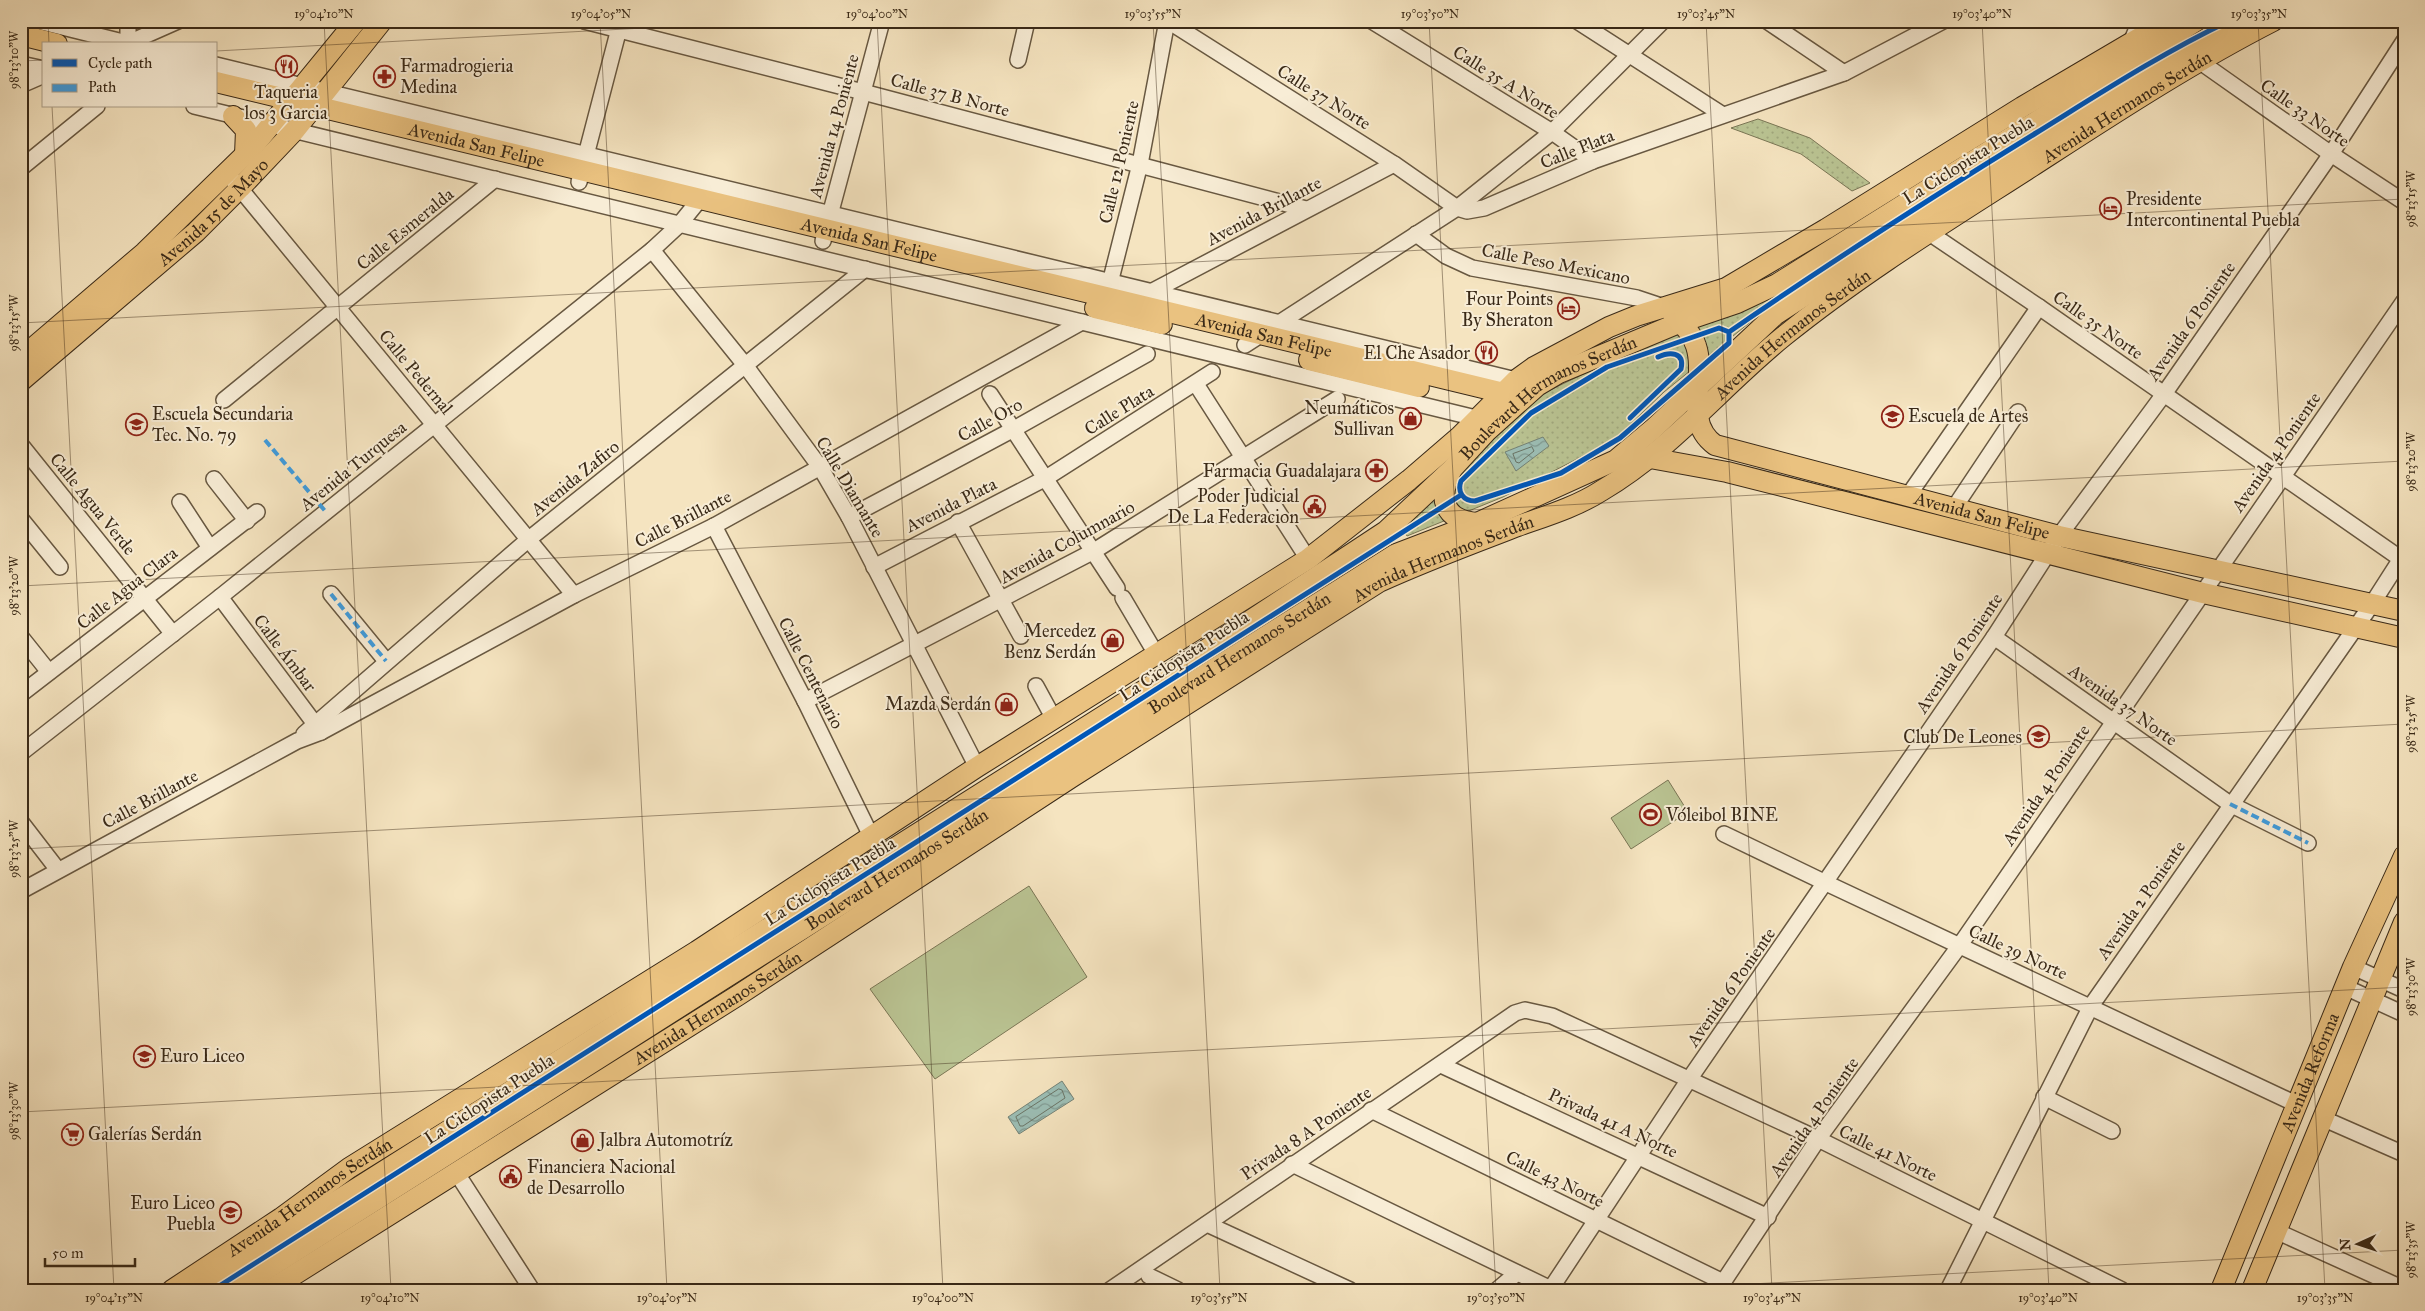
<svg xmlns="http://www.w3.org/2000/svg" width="2425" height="1311" font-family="'IM FELL Great Primer',serif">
  <defs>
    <pattern id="park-dots" width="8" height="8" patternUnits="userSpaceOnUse" patternTransform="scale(1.25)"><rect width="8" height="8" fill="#bac493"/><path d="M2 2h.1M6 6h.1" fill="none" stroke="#a1a87e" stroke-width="1.8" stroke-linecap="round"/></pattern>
    <pattern id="water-waves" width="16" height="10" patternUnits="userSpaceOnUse" patternTransform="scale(1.25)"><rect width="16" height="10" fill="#9cbeb5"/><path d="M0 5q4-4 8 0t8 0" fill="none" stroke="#809a92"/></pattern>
  </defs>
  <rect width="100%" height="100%" fill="#f5e4c0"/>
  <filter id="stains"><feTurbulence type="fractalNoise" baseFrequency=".004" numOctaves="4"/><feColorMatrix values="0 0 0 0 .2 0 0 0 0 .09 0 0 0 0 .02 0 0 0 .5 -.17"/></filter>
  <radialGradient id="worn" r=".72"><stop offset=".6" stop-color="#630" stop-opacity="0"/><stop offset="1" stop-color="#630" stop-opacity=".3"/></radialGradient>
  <g fill="#bac493" stroke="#7a7655">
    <path d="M1668,780L1688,812L1631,849L1611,818Z"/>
    <path d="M1029,886L1087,977L935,1079L870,989Z"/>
  </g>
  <g fill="url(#park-dots)" stroke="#7a7655">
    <path d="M1758,119L1810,138L1870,183L1852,191L1801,154L1731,128Z"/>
    <path d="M1775,293V302L1664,392L1614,440L1503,497L1407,536L1401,526L1540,395L1647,343Z"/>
  </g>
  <g fill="url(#water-waves)" stroke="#748276">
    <path d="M1543,437L1549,446L1516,471L1505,452Z"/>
    <path d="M1062,1081L1074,1099L1019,1134L1008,1117Z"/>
  </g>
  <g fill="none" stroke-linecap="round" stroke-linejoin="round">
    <g stroke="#6a7466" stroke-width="1">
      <path d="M1532,447L1534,451L1519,463L1516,462L1513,454Z"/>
      <path d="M1059,1089L1062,1090L1065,1098L1023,1126H1020L1016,1117Z"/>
    </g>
    <defs>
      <g id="minor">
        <path d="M38,21L131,44"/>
        <path d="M128,21V43"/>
        <path d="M584,21L863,92L1306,209"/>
        <path d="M1168,21L1394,164L1457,208L1467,211L1484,208L1593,161L1844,73L1943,21"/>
        <path d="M1372,21L1552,132L1593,161"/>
        <path d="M1577,21L1723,115"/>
        <path d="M1767,21L1844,73"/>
        <path d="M126,44L178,21"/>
        <path d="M2130,45L2140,21"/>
        <path d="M2192,56L2331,154L2404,202"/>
        <path d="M1018,60L1027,21"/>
        <path d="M21,64L44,69"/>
        <path d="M216,65L1516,380"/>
        <path d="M21,85L44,75"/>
        <path d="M194,106L1484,420"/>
        <path d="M21,168L97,106"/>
        <path d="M233,180L574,595"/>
        <path d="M579,182L621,21"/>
        <path d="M1924,226L1928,232L2039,307L2404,561"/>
        <path d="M1416,234L1446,256L1472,268L1637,298L1667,308"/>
        <path d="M823,241L882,21"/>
        <path d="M652,250L745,365L820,467L849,517L977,767"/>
        <path d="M1108,291L1140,164L1167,21"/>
        <path d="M1151,292L1394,164"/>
        <path d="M1245,345L1457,208L1552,132L1663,21"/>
        <path d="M1196,384L1308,559"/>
        <path d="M990,394L1117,588"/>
        <path d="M224,400L495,179"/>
        <path d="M21,445L173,634"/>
        <path d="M214,479L247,521"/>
        <path d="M1908,496L2039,307"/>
        <path d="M180,502L210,548"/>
        <path d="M1954,508L2018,412"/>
        <path d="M849,517L1014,429L1147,354"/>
        <path d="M21,519L60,567"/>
        <path d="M958,522L1021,636"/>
        <path d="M714,526L805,701L872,838"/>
        <path d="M874,567L1046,478L1212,372"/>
        <path d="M331,594L386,661"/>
        <path d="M220,597L321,732"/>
        <path d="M1123,598L1156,654"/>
        <path d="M21,637L49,672"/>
        <path d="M1994,637L2230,804L2308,843"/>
        <path d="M1036,686L1054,719"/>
        <path d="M21,694L257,512"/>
        <path d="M805,701L1094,551L1337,399"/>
        <path d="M304,734L529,539L865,269"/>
        <path d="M21,753L220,597L652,250L679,225L700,199"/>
        <path d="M21,822L58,870"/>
        <path d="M1724,834L1826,883L2296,1104"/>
        <path d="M21,891L297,741L321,732L574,595L714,526L1082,322"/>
        <path d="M2353,967L2404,990"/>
        <path d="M2345,987L2404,1014"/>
        <path d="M1441,1065L1768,1217"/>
        <path d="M2044,1097L2112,1131"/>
        <path d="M1371,1110L1723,1282"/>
        <path d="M2322,1118L2404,1154"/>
        <path d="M1292,1164L1553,1290"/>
        <path d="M456,1172L532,1290"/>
        <path d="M1207,1224L1350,1290"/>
        <path d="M2276,1231L2404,1289"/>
        <path d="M1149,1276L1178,1290"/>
        <path d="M1110,1290L1515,1013L1525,1010L1552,1016L1818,1139L2122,1290"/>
        <path d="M1497,1290L1517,1273"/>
        <path d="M1550,1290L1688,1081L1994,637L2059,536L2164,394L2331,154L2404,41"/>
        <path d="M1718,1290L1818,1139L1960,945L2404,301"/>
        <path d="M1948,1290L2091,1006L2372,604L2404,554"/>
      </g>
      <g id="major">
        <path d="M21,35L57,44"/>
        <path id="s1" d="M216,82L1512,395"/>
        <path d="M233,116L246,130L245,155"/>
        <path d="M1095,308L1162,324"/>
        <path id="s2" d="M1673,314C1682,324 1692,333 1696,346C1707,379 1682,421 1715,445L2059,536L2404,611"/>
        <path d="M21,358L145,252L252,148L356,21"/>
        <path d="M1309,360L1419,387"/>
        <path id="s3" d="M21,381L196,232L240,188L295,130L382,21"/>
        <path d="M1640,459L1650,458L1727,472L2203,593L2404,638"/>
        <path d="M1451,471C1438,498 1443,520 1477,523"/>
        <path id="s4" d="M172,1290L281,1218L349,1168L697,951L977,767L1308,559L1409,480L1460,436L1516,380L1534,367L1609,327L1636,316L1726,288L1826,229L2022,107L2168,21"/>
        <path id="s5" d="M196,1290L1154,684L1386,531L1452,469L1487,431L1537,386L1559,373L1681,322L1737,303L1777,284L2196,21"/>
        <path id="s6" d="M234,1290C620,1043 1009,799 1396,554L1477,523L1616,460L1653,429L1775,315L2072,121L2241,21"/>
        <path id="s7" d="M270,1290L737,996L1072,777L1379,582C1425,561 1471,544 1518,526C1546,516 1576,507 1601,491C1671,450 1722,386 1784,336C1862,273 1947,221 2031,167C2110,116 2189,64 2273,21"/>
        <path id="s8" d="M2221,1290L2353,967L2404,856"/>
        <path d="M2252,1290L2404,922"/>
      </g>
    </defs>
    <use href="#minor" stroke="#685841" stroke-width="18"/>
    <use href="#major" stroke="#392917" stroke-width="22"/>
    <use href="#minor" stroke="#f8edd6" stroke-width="15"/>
    <use href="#major" stroke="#eac280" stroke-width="20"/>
    <g stroke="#3e9cdf" stroke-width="4" stroke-dasharray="8 4" stroke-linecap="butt">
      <path d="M265,440L326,512"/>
      <path d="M331,594L386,661"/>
      <path d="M2230,804L2308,843"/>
    </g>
    <defs>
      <g id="cycleway">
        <path d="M1729,332V343L1620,438L1561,473L1475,501C1463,501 1457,492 1461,481L1531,413L1607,367L1719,328L1729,332C1829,263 1932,197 2036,133C2099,94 2162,53 2229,21"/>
        <path d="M1630,418L1681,369C1685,351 1669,352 1658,357"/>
        <path d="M213,1290L1461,495"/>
      </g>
    </defs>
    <use href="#cycleway" stroke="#f8edd6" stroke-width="8"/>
    <use href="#cycleway" stroke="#0057b8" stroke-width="5"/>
  </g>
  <path fill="none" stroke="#392917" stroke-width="1" stroke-opacity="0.45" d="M48,21L49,44M324,21L391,1290M600,21L667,1290M877,21L943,1290M1153,21L1220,1290M1429,21L1496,1290M1706,21L1772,1290M1982,21L2049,1290M2258,21L2325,1290M216,51L774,21M21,61L44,60M52,106L114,1290M21,323L2404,199M21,586L2404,461M21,849L2404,724M21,1112L2404,987M1636,1290L2404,1250"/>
  <defs>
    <symbol id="restaurant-ring" viewBox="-11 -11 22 22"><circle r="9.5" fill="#f8edd6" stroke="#8f2418" stroke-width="1.5"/><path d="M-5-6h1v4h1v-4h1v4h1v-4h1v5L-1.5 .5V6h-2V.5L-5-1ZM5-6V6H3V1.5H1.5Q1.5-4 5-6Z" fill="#8f2418"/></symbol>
    <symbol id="pharmacy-ring" viewBox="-11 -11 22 22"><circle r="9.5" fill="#f8edd6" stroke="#8f2418" stroke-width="1.5"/><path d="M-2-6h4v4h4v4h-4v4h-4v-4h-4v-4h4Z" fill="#8f2418"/></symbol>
    <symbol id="hotel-ring" viewBox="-11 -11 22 22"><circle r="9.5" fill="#f8edd6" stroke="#8f2418" stroke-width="1.5"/><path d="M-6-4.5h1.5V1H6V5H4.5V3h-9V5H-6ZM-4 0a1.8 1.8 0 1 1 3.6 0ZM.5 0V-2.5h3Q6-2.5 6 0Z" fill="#8f2418"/></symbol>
    <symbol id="school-ring" viewBox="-11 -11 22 22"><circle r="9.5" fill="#f8edd6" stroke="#8f2418" stroke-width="1.5"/><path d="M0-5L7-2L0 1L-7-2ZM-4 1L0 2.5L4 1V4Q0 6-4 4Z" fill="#8f2418"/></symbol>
    <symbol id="shop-ring" viewBox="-11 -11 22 22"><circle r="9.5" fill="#f8edd6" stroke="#8f2418" stroke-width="1.5"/><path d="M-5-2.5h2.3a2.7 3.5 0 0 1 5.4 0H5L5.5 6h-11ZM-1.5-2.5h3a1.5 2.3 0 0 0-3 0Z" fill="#8f2418"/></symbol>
    <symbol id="university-ring" viewBox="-11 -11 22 22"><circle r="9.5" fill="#f8edd6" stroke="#8f2418" stroke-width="1.5"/><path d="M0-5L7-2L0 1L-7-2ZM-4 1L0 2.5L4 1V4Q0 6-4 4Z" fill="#8f2418"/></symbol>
    <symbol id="civic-ring" viewBox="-11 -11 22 22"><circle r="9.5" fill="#f8edd6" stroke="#8f2418" stroke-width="1.5"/><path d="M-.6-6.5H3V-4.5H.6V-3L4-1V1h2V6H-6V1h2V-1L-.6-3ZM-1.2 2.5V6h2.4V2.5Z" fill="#8f2418"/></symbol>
    <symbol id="stadium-ring" viewBox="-11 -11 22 22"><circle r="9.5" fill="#f8edd6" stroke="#8f2418" stroke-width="1.5"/><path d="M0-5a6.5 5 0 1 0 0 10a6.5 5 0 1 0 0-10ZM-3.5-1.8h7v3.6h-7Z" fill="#8f2418"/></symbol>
    <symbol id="supermarket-ring" viewBox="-11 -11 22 22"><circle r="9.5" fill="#f8edd6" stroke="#8f2418" stroke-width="1.5"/><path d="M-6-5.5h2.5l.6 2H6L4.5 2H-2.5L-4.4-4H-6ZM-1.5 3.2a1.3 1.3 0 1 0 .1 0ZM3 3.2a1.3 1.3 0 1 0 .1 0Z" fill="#8f2418"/></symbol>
  </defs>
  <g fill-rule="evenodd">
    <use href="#restaurant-ring" x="274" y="54" width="25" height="25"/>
    <use href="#pharmacy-ring" x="372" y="64" width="25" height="25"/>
    <use href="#hotel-ring" x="2098" y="196" width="25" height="25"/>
    <use href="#hotel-ring" x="1556" y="296" width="25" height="25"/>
    <use href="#restaurant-ring" x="1474" y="340" width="25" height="25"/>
    <use href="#school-ring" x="1880" y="404" width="25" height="25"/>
    <use href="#shop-ring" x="1398" y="406" width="25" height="25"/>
    <use href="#university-ring" x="124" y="412" width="25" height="25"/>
    <use href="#pharmacy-ring" x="1364" y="458" width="25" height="25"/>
    <use href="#civic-ring" x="1302" y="494" width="25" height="25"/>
    <use href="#shop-ring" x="1100" y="628" width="25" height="25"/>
    <use href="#shop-ring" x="994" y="692" width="25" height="25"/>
    <use href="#school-ring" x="2026" y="724" width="25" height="25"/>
    <use href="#stadium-ring" x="1638" y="802" width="25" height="25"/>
    <use href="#school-ring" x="132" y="1044" width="25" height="25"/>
    <use href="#supermarket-ring" x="60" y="1122" width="25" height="25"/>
    <use href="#shop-ring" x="570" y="1128" width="25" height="25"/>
    <use href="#civic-ring" x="498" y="1164" width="25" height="25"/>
    <use href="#school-ring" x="218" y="1200" width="25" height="25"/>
  </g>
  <g text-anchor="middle" stroke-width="4" stroke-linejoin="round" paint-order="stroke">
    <g font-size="18" fill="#392917" stroke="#f8edd6" text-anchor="start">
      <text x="400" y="72">Farmadrogieria<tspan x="400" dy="21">Medina</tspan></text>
      <text x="286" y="98" text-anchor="middle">Taqueria<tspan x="286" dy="21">los 3 Garcia</tspan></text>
      <text x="2126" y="205">Presidente<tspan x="2126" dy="21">Intercontinental Puebla</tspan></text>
      <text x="1553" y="305" text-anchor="end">Four Points<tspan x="1553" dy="21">By Sheraton</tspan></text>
      <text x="1470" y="359" text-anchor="end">El Che Asador</text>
      <text x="1394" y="414" text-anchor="end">Neumáticos<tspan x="1394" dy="21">Sullivan</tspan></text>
      <text x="152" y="420">Escuela Secundaria<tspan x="152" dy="21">Tec. No. 79</tspan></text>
      <text x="1908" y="422">Escuela de Artes</text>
      <text x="1361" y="477" text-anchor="end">Farmacia Guadalajara</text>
      <text x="1299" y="502" text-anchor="end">Poder Judicial<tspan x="1299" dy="21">De La Federacion</tspan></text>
      <text x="1096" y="637" text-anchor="end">Mercedez<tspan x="1096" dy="21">Benz Serdán</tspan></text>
      <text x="991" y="710" text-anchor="end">Mazda Serdán</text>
      <text x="2022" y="743" text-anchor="end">Club De Leones</text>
      <text x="1666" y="821">Vóleibol BINE</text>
      <text x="160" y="1062">Euro Liceo</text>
      <text x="88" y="1140">Galerías Serdán</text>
      <text x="599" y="1146">Jalbra Automotríz</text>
      <text x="527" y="1173">Financiera Nacional<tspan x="527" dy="21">de Desarrollo</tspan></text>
      <text x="215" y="1209" text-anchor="end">Euro Liceo<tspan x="215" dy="21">Puebla</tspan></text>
    </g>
    <g font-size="18" fill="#392917" stroke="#f8edd6">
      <text transform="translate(1506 82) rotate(32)" y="6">Calle 35 A Norte</text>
      <text transform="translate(950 95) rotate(15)" y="6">Calle 37 B Norte</text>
      <text transform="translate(1324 97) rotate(32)" y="6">Calle 37 Norte</text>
      <text dy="6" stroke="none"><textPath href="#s7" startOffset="2209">Avenida Hermanos Serdán</textPath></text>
      <text transform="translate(2305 113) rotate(35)" y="6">Calle 33 Norte</text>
      <text transform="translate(834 126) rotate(-75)" y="6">Avenida 14 Poniente</text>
      <text dy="6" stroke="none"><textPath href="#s1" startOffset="268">Avenida San Felipe</textPath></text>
      <text transform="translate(1577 149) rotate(-22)" y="6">Calle Plata</text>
      <text transform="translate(1968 160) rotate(-32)" y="6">La Ciclopista Puebla</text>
      <text transform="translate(1119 162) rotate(-77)" y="6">Calle 12 Poniente</text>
      <text transform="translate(1264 211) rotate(-28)" y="6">Avenida Brillante</text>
      <text dy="6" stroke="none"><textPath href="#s3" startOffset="256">Avenida 15 de Mayo</textPath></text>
      <text transform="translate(405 229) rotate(-39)" y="6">Calle Esmeralda</text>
      <text dy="6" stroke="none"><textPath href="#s1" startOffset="672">Avenida San Felipe</textPath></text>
      <text transform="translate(1556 264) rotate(11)" y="6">Calle Peso Mexicano</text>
      <text transform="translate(2191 321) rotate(-55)" y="6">Avenida 6 Poniente</text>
      <text transform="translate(2098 325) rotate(35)" y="6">Calle 35 Norte</text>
      <text dy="6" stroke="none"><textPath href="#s1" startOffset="1078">Avenida San Felipe</textPath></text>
      <text dy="6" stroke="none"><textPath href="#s7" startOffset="1804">Avenida Hermanos Serdán</textPath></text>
      <text transform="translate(416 372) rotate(50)" y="6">Calle Pedernal</text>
      <text dy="6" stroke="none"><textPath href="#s5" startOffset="1624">Boulevard Hermanos Serdán</textPath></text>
      <text transform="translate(1119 410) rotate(-32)" y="6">Calle Plata</text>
      <text transform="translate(990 420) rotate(-29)" y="6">Calle Oro</text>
      <text transform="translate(2276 452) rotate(-55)" y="6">Avenida 4 Poniente</text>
      <text transform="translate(353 466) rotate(-39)" y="6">Avenida Turquesa</text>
      <text transform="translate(575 478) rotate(-39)" y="6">Avenida Zafiro</text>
      <text transform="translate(850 487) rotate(59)" y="6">Calle Diamante</text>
      <text transform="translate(93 504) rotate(51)" y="6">Calle Agua Verde</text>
      <text transform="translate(951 505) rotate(-27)" y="6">Avenida Plata</text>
      <text dy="6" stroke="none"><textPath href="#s2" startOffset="421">Avenida San Felipe</textPath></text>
      <text transform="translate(683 519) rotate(-27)" y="6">Calle Brillante</text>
      <text transform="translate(1067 542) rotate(-29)" y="6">Avenida Columnario</text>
      <text dy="6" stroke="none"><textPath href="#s7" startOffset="1384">Avenida Hermanos Serdán</textPath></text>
      <text transform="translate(127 588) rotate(-38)" y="6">Calle Agua Clara</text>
      <text transform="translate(285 653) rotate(53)" y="6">Calle Ámbar</text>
      <text dy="6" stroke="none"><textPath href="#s6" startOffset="1190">Boulevard Hermanos Serdán</textPath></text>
      <text transform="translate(1959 653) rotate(-56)" y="6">Avenida 6 Poniente</text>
      <text transform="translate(1184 656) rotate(-33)" y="6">La Ciclopista Puebla</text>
      <text transform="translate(811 673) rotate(63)" y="6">Calle Centenario</text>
      <text transform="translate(2123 705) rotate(35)" y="6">Avenida 37 Norte</text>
      <text transform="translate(2046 785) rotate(-56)" y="6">Avenida 4 Poniente</text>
      <text transform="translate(150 799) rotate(-28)" y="6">Calle Brillante</text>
      <text dy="6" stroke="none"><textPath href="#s6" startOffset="785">Boulevard Hermanos Serdán</textPath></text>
      <text transform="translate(830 881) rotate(-32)" y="6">La Ciclopista Puebla</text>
      <text transform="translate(2141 900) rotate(-55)" y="6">Avenida 2 Poniente</text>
      <text transform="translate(2018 952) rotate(25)" y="6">Calle 39 Norte</text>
      <text transform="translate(1731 987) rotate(-55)" y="6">Avenida 6 Poniente</text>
      <text dy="6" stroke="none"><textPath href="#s7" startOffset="529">Avenida Hermanos Serdán</textPath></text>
      <text dy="6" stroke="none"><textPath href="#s8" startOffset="235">Avenida Reforma</textPath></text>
      <text transform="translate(489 1099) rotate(-33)" y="6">La Ciclopista Puebla</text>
      <text transform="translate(1814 1117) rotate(-55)" y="6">Avenida 4 Poniente</text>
      <text transform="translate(1613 1123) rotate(25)" y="6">Privada 41 A Norte</text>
      <text transform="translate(1306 1133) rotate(-34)" y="6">Privada 8 A Poniente</text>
      <text transform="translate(1888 1153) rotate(26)" y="6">Calle 41 Norte</text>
      <text transform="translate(1555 1179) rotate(26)" y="6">Calle 43 Norte</text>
      <text dy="6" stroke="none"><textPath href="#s4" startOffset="166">Avenida Hermanos Serdán</textPath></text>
    </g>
  </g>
  <rect width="2425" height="1311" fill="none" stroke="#f5e4c0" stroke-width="55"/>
  <rect x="42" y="42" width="175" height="65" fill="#f8edd6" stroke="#ac9f8a"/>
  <rect x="52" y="59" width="25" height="8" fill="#0057b8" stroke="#ac9f8a"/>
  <text x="88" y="68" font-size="15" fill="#392917">Cycle path</text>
  <rect x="52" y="84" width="25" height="8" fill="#3e9cdf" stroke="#ac9f8a"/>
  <text x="88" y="92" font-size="15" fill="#392917">Path</text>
  <g transform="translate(2358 1244) rotate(267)" stroke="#f8edd6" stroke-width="4" paint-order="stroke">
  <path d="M0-4L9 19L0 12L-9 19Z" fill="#392917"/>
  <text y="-8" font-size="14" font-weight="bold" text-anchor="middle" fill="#392917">N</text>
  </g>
  <path d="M45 1258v8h90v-8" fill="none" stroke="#392917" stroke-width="2.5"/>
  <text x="52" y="1258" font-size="15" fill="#392917" stroke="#f8edd6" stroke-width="4" paint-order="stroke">50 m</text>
  <rect x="28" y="28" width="2370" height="1256" fill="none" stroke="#392917" stroke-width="2"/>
  <g font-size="12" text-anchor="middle" fill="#392917">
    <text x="324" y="18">19°04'10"N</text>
    <text x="601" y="18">19°04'05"N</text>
    <text x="877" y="18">19°04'00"N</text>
    <text x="1153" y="18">19°03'55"N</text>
    <text x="1430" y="18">19°03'50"N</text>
    <text x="1706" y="18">19°03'45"N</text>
    <text x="1982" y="18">19°03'40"N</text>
    <text x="2259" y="18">19°03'35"N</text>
    <text transform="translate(14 60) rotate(-90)" y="4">98°13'10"W</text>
    <text transform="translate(2411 199) rotate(-90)" y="4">98°13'15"W</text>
    <text transform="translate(14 323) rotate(-90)" y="4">98°13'15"W</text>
    <text transform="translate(2411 462) rotate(-90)" y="4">98°13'20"W</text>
    <text transform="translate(14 586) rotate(-90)" y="4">98°13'20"W</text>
    <text transform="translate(2411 724) rotate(-90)" y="4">98°13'25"W</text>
    <text transform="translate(14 849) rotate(-90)" y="4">98°13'25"W</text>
    <text transform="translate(2411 987) rotate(-90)" y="4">98°13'30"W</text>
    <text transform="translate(14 1111) rotate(-90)" y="4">98°13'30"W</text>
    <text transform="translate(2411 1250) rotate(-90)" y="4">98°13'35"W</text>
    <text x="114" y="1302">19°04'15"N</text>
    <text x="390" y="1302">19°04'10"N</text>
    <text x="667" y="1302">19°04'05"N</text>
    <text x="943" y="1302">19°04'00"N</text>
    <text x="1219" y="1302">19°03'55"N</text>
    <text x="1496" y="1302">19°03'50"N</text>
    <text x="1772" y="1302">19°03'45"N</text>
    <text x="2048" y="1302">19°03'40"N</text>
    <text x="2325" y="1302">19°03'35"N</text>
  </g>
  <rect width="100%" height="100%" filter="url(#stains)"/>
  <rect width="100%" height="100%" fill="url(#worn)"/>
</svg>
